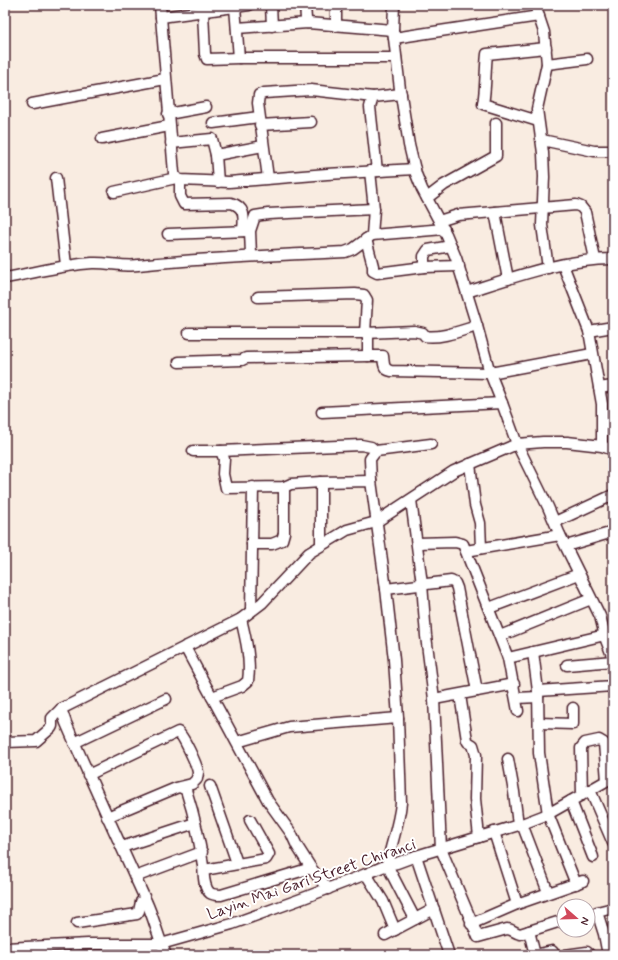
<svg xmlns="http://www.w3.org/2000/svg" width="618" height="960" font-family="Mynerve,sans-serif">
  <rect width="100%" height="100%" fill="#f9ece1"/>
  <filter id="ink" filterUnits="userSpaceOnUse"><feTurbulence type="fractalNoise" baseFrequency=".025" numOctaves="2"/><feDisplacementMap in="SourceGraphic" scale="8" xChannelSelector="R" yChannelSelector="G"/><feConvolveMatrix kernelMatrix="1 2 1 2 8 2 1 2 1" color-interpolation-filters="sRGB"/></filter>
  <g filter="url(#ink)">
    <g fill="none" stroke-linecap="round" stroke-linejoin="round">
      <defs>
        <g id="minor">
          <path d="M160,5L174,173L176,178"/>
          <path d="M271,5L272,26"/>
          <path d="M305,5L306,19L308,23"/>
          <path d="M394,5L393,30L400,89L409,145L416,174L422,189L446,234L456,258L477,326L490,373L502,403L517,444L548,507L560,535L600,616L606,640L613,658"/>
          <path d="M535,5L544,32L547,64L537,109L543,153L544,177L542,225L548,268"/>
          <path d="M235,7L239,58H396"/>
          <path d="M203,12L205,54L207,59L239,58"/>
          <path d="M161,17L249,5"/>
          <path d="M336,26V5"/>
          <path d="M237,28L308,23L393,30"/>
          <path d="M394,38L539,16"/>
          <path d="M547,64L587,59"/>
          <path d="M32,104L165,79"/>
          <path d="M168,114L206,107"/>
          <path d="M538,121L483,104C486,88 485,71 487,54L546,48"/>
          <path d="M213,123L259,117"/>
          <path d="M260,125L311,122"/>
          <path d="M102,139L169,126"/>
          <path d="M542,140L594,151H613"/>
          <path d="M171,143L212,139L216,155"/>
          <path d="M377,171L370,107L373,97L401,94"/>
          <path d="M56,178L66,265"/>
          <path d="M268,178L258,103L259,95L264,93L311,90L373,97"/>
          <path d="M180,180V196L184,204L231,203C246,207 244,218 243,231"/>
          <path d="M218,182L216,155L263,146"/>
          <path d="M114,192L176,178L180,180L229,182L327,174L415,169"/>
          <path d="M427,198L444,185L496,156V123"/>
          <path d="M495,212L508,279"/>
          <path d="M439,221L458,215L576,205L581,207L585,212L595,259"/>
          <path d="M168,234L248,231"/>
          <path d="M372,235L444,229"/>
          <path d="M366,239L373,266V271L377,273L424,267L459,266"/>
          <path d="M251,255L250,231L255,216L268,214L374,209"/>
          <path d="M563,265L589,331L602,404V446"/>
          <path d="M424,267V256L428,250L451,246"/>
          <path d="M5,278C34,273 62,265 92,263C107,262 123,267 138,265C207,258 275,255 345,252L353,249L372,235L374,209L370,171"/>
          <path d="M467,292C514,277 563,259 613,259"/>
          <path d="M258,297L355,294L364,295L367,300L365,333L414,331L423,333L425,336C440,339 463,330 477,326"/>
          <path d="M589,331L613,327"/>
          <path d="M189,333H365L368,337V356"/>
          <path d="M179,362L242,360L246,358L368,356H383C384,364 383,369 391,371L490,373L592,354"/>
          <path d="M599,388L613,386"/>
          <path d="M322,412L502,403"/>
          <path d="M193,451H221L224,459L223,474L226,488L284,487L291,484L321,482L371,481L386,589L394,660L398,718L401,803C399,824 391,844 387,865L415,919"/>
          <path d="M221,451L361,445L371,447L376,451L431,444"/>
          <path d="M470,464L475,505L480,523L481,548"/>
          <path d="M371,481L370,459L376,451"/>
          <path d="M321,482V545"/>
          <path d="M411,500L422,584L426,636L434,699L441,849L478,937L507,929C512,929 515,933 520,934L564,920"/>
          <path d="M555,522L613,495"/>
          <path d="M417,543L455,542L463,544L508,658L518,711"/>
          <path d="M252,544H272L282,540L284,533V487"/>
          <path d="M566,546L613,532"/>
          <path d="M466,551L560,535"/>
          <path d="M386,589L451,581L455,583L457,588L477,691"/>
          <path d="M489,608L579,574"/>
          <path d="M251,611L253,487"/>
          <path d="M500,636L591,599"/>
          <path d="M185,647L268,801L291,833L297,846L311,868L328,889"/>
          <path d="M533,652L538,691L539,753L548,814L576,884"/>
          <path d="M508,658L605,635"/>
          <path d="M567,665L613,661"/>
          <path d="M538,691L613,686"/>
          <path d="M460,695L467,740L468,742L473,745L476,755L475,799L479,837"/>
          <path d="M212,697L242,686L248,681C251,661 246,639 241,619"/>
          <path d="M517,698L538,697"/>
          <path d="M434,699L514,684"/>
          <path d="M61,709L66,723C92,783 119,842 146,901C154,918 158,937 166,955"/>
          <path d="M539,723L573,724V708"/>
          <path d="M5,742L36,741L51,728L52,726V718L61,709L241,619L262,603L309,553L347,530L376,522L454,471L517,444L543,442H567L602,446L613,450"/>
          <path d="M237,742L289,727L398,718"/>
          <path d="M74,743L166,699"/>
          <path d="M508,759L514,792L518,825"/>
          <path d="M88,775L178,732C183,735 197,765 198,772C198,775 197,777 197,779L192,784L176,788L107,817"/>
          <path d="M210,786L237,863"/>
          <path d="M182,788L186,790C194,815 200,840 203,866C204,874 203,887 210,893C213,895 218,895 221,895L311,868"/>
          <path d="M590,790L613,843"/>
          <path d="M582,795L581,748L585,743L599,740L604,743L607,780"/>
          <path d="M571,801L593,857"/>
          <path d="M522,824L548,892"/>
          <path d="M494,832L517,904"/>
          <path d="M122,847L195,823"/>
          <path d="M416,856L449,955"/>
          <path d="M204,870L266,859L269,854L250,820"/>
          <path d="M366,874L383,901L395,930"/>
          <path d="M135,877L202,852"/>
          <path d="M77,923L137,914L139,911L141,902H146"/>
          <path d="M471,924L517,904L583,881"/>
          <path d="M529,931L535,955"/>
          <path d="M385,935L434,909"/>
          <path d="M5,948L88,944H161L232,924L301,899L366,874L387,865L397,863L416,856L522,824L548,814L613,777"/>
          <path d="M535,955L552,951L555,955"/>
          <path d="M565,955L587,952L590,955"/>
          <path d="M608,955L604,934L597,912L613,908"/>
        </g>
      </defs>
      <use href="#minor" stroke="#4a1f2b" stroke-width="13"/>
      <use href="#minor" stroke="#fff" stroke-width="10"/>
    </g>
  </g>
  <g text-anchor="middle" stroke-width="4" stroke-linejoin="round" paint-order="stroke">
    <g font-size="16" fill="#4a1f2b" stroke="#fff">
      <text transform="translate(311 878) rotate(-19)" y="6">Layin Mai Gari Street Chiranci</text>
    </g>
  </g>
  <rect width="618" height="960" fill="none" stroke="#fff" stroke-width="20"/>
  <rect x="10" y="10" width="598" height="940" fill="none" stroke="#4a1f2b" stroke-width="1.5" filter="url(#ink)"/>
  <g transform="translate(576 918) rotate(110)"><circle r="19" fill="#ffffff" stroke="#b7a5aa"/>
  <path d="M0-3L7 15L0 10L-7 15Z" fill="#d1495b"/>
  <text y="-6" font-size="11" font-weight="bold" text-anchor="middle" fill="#4a1f2b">N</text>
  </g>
</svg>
